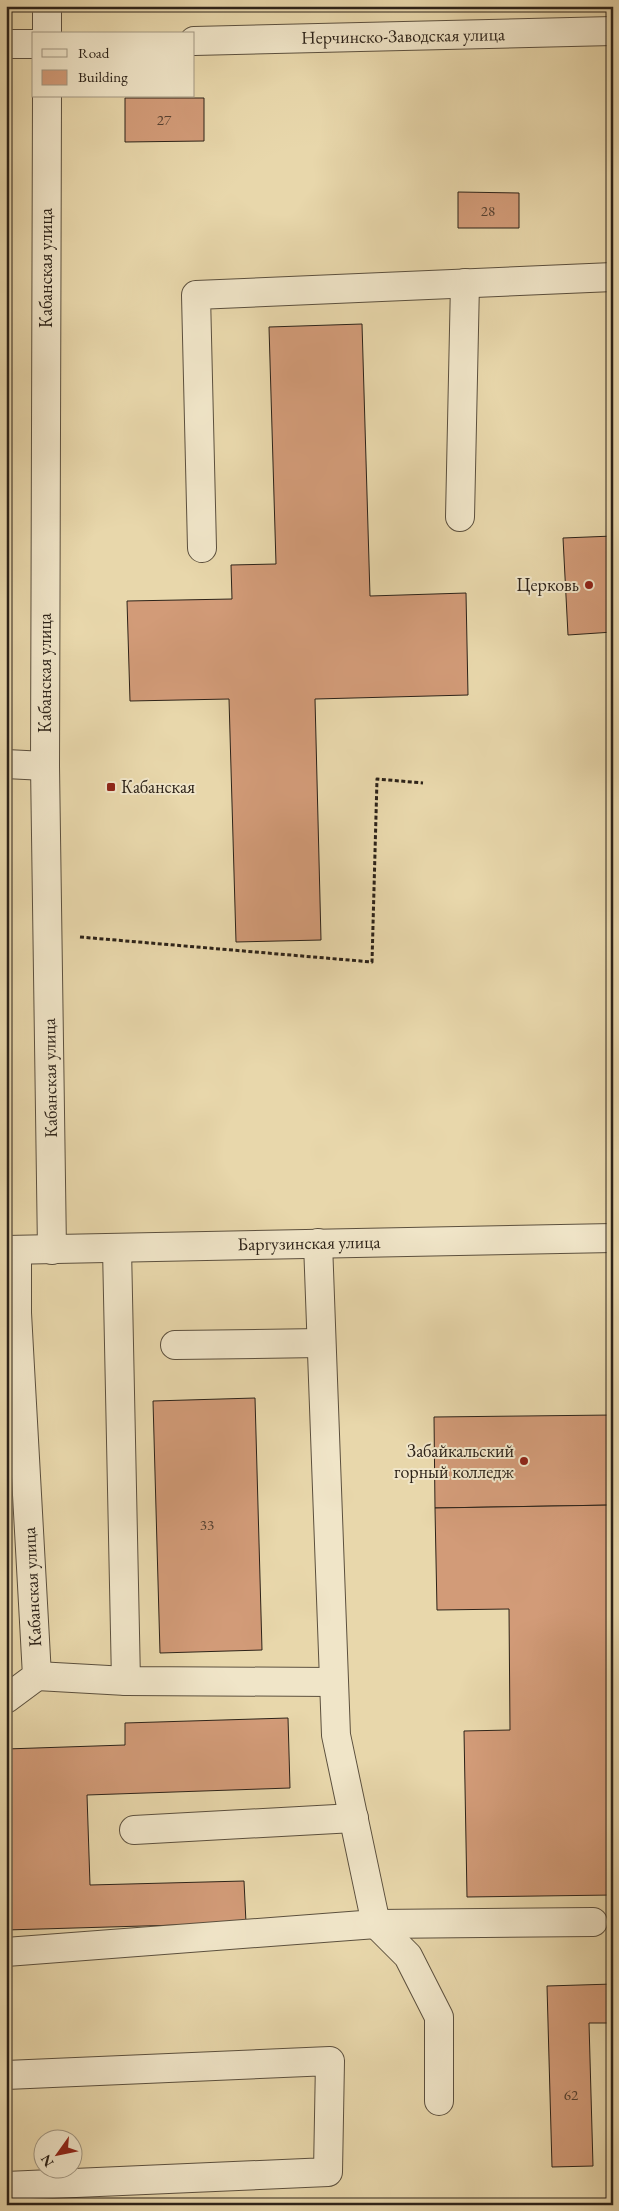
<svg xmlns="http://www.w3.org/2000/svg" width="619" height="2211" font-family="'EB Garamond',serif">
  <rect width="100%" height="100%" fill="#e8d7ab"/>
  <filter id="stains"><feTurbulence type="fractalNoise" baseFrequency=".004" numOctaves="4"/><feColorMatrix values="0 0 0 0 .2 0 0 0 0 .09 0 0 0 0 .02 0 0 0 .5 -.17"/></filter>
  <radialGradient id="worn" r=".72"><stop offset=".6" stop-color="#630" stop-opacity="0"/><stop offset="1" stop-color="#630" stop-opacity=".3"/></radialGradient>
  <g fill="#d29b78" stroke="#2d2319">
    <path d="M125,98H204V141L125,142Z"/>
    <path d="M458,192L519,193V228H458Z"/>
    <path d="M362,324L370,596L466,593L468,695L315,699L321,940L236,942L229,699L130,701L127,601L232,599L231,565L276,564L269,327Z"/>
    <path d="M613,536V632L568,635L563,538Z"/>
    <path d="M255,1398L262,1650L160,1653L153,1401Z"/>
    <path d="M613,1415V1505L435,1508L434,1417Z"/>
    <path d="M613,1505V1895L467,1897L464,1731L510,1730L509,1609L437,1610L435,1508Z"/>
    <path d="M288,1718L290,1788L87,1795L90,1885L244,1881L246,1923L6,1930V1749L125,1745V1723Z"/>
    <path d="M613,1984V2023H589L593,2166L552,2167L547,1986Z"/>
  </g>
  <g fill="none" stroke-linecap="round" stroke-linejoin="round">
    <defs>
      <g id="minor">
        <path d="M47,34V6"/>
        <path d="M194,41L613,31"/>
        <path d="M6,44H34"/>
        <path d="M47,96L45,766L52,1250"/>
        <path d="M460,517L465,283"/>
        <path d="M202,548L196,295L613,277"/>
        <path d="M6,764L45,766"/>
        <path d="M318,1243L336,1735L376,1924L408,1956L439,2017V2101"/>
        <path d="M117,1248L126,1681L333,1682"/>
        <path d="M6,1250L613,1238"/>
        <path d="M175,1345L321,1343"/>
        <path d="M37,1676L126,1681"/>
        <path d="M6,1699L37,1676L17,1313V1250"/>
        <path d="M134,1830L354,1818"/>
        <path d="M6,1952L376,1924L593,1922"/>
        <path d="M6,2075L330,2061L328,2172L6,2186"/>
      </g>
    </defs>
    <use href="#minor" stroke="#5c503e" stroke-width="30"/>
    <path stroke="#2d2319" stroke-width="3" stroke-dasharray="4 2.5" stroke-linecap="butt" d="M80,937L372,962L377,779L423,783"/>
    <use href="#minor" stroke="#f0e5c8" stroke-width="28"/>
  </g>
  <g fill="#8f2418" stroke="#f0e5c8" stroke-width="2">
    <circle cx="589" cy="585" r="5"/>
    <rect x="106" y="782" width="10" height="10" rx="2.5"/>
    <circle cx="524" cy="1461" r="5"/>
  </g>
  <g text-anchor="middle" stroke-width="4" stroke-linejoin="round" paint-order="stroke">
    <g font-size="15" fill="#564131">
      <text x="164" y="125">27</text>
      <text x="488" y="216">28</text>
      <text x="207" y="1530">33</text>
      <text x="571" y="2100">62</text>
    </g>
    <g font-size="18" fill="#2d2319" stroke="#f0e5c8">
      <text transform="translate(403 36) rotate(-1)" y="6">Нерчинско-Заводская улица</text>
      <text transform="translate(46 268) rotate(-90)" y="6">Кабанская улица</text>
      <text transform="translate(45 673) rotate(-90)" y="6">Кабанская улица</text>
      <text transform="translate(50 1078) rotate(-91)" y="6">Кабанская улица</text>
      <text transform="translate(309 1243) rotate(-1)" y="6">Баргузинская улица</text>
      <text transform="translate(32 1587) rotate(-93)" y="6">Кабанская улица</text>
    </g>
    <g font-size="18" fill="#2d2319" stroke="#f0e5c8" text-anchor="end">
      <text x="579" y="591">Церковь</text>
      <text x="121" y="793" text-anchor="start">Кабанская</text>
      <text x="514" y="1457">Забайкальский<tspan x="514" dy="21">горный колледж</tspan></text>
    </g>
  </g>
  <rect width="619" height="2211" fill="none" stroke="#e8d7ab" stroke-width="25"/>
  <rect x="8" y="8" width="604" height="2196" fill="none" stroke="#2d2319" stroke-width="2.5"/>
  <rect x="12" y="12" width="594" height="2186" fill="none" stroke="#2d2319"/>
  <rect x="32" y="32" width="162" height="65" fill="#f0e5c8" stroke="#a29782"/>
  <rect x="42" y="49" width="25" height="8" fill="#f0e5c8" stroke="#a29782"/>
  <text x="78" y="58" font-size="15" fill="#2d2319">Road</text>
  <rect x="42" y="70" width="25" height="15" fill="#d29b78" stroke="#a29782"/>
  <text x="78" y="82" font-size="15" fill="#2d2319">Building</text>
  <g transform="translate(58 2154) rotate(237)"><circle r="24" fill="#f0e5c8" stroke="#a29782"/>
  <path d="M0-4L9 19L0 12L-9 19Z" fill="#8f2418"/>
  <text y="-8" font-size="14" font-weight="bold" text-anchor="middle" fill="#2d2319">N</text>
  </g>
  <rect width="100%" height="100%" filter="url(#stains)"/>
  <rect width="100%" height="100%" fill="url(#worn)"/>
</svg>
